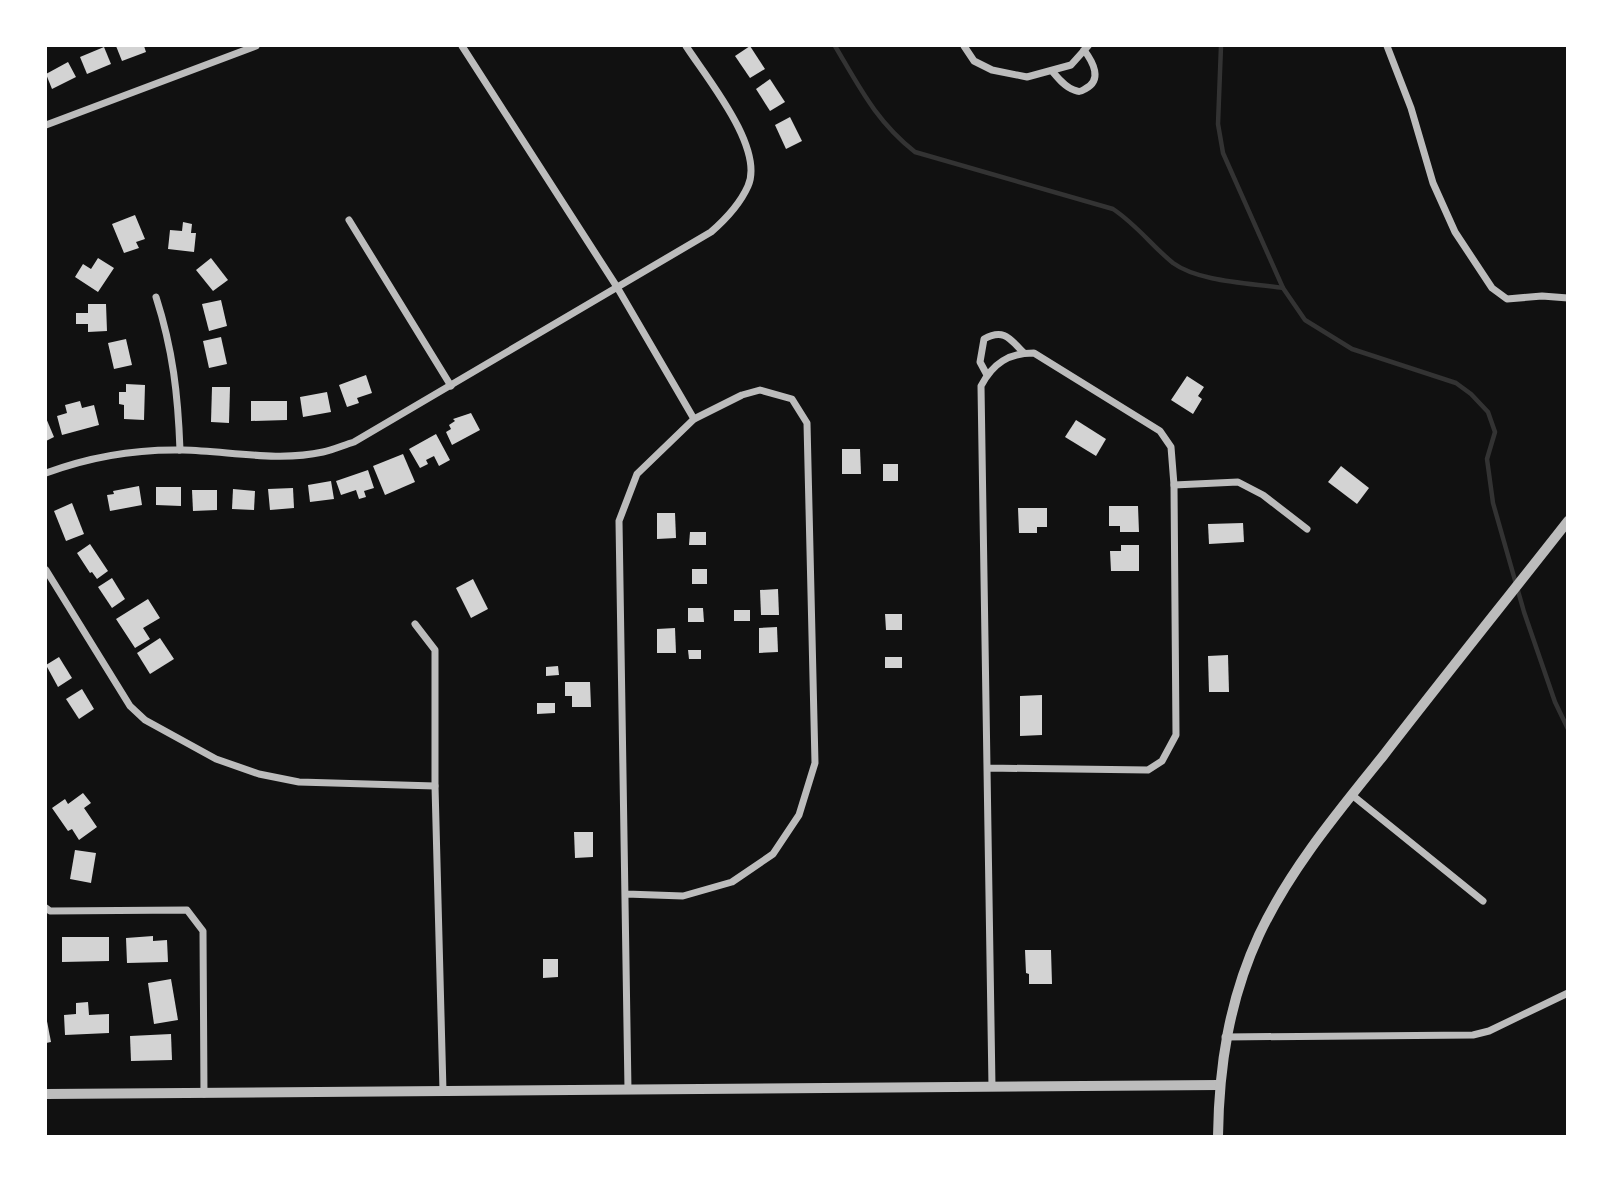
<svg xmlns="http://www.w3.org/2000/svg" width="1613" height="1182" font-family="Rubik,sans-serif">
  <rect width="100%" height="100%" fill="#111"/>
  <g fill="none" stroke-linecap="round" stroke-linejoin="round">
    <g stroke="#333" stroke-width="4.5">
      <path d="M835,46C860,88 876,121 915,152L1113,209C1137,225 1152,246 1173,263C1199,282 1251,283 1283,288"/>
      <path d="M1221,46L1218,124L1223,153L1283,288L1305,320L1352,349L1456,383L1471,394L1488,412L1495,432L1487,459L1493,503L1524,612L1555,702L1568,729"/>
    </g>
  </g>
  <g fill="#d3d3d3">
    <path d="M116,46H144L146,52L122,61Z"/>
    <path d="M750,46L765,69L750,78L735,56Z"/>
    <path d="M104,47L111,64L87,74L80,57Z"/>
    <path d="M68,62L76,77L52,89L46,74Z"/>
    <path d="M770,79L785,102L770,111L756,89Z"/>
    <path d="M790,117L802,141L786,149L775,125Z"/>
    <path d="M135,215L145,239L136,242L139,248L124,253L112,224Z"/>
    <path d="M183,222L192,224L191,233H196L194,252L168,249L170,230L182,231Z"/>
    <path d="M98,258L114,268L98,292L75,277L83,264L91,269Z"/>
    <path d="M211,258L228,280L213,291L196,270Z"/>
    <path d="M221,300L227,326L209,331L202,304Z"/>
    <path d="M88,304H106L107,331L88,332V324H76V313H88Z"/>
    <path d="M221,337L227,364L209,368L203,341Z"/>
    <path d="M126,339L132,365L114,369L108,343Z"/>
    <path d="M366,375L372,393L357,398L359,403L347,407L339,385Z"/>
    <path d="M1187,376L1204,387L1198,396L1202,399L1193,414L1171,400Z"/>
    <path d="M126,384L145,385L144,420L124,419V405L119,404V392H126Z"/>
    <path d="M212,387H230L229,423L211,422Z"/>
    <path d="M327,392L331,412L303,417L300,397Z"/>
    <path d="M80,401L82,408L94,405L99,425L62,435L57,416L67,413L65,405Z"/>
    <path d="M251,401H287V420L251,421Z"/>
    <path d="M471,413L480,430L452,445L446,432L451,429L449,425L455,421L453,419Z"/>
    <path d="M46,418L54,437L46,441Z"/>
    <path d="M1076,420L1106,439L1096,456L1065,437Z"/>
    <path d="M436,434L450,460L439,466L434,456L426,460L428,464L420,468L409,449Z"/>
    <path d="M842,449H860L861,474H842Z"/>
    <path d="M403,454L415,482L385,495L373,466Z"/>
    <rect x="883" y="464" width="15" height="17"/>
    <path d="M1341,466L1369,488L1357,504L1328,482Z"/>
    <path d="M368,470L374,488L364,491L366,497L359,499L356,490L341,495L336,481Z"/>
    <path d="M331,481L334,499L310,502L308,485Z"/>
    <path d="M139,486L142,505L110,511L107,495L114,494L113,491Z"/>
    <path d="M156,487H181V506L156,505Z"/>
    <path d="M293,488L294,508L270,510L268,489Z"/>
    <path d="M233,489L255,491L254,510L232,509Z"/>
    <path d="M192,490H217V510L193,511Z"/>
    <path d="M72,503L84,534L66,541L54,511Z"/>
    <path d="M1109,506H1138L1139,532H1120V526H1109Z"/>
    <path d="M1018,508H1047V527H1037V533H1019Z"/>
    <path d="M657,513H675L676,538L657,539Z"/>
    <path d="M1243,523L1244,542L1209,544L1208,524Z"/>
    <path d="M690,532H706V545H689Z"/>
    <path d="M90,544L108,571L97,579L92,572L90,573L77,553Z"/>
    <path d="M1121,545H1139V571H1111L1110,551H1121Z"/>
    <rect x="692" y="569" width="15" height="15"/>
    <path d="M112,578L125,599L112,608L98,587Z"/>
    <path d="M473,579L488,609L471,618L456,588Z"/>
    <path d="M778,589L779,615H761L760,590Z"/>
    <path d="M148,599L160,618L143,628L150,639L135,648L116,619Z"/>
    <path d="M688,608H703L704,622H688Z"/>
    <rect x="734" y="610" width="16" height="11"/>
    <path d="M885,614H902V630H886Z"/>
    <path d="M777,627L778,652L759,653V628Z"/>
    <path d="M675,628L676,653H657V629Z"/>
    <path d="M160,638L174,659L150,674L137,653Z"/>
    <path d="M688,650H701V659H689Z"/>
    <path d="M1228,655L1229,692H1209L1208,656Z"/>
    <path d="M59,657L72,678L58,687L46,665Z"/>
    <rect x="885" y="657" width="17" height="11"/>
    <path d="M558,666L559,675L546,676V667Z"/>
    <path d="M565,682H590L591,707H572V696H565Z"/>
    <path d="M82,689L94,709L79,719L66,699Z"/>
    <path d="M1042,695V735L1020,736V696Z"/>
    <path d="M537,703H555V713L537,714Z"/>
    <path d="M83,793L91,803L84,808L97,827L79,840L72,829L68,831L52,808L65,799L68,804Z"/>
    <path d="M574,832H593V857L575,858Z"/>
    <path d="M75,850L96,853L91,883L70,879Z"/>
    <path d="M153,936V941L167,940L168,962L127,963L126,938Z"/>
    <path d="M62,937H109V961L62,962Z"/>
    <path d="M1025,950H1051L1052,984H1029V974L1026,973Z"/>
    <path d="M543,959H558V977L543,978Z"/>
    <path d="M171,979L178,1020L154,1024L148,983Z"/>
    <path d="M88,1002L89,1015L109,1014V1033L65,1035L64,1015L76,1014V1003Z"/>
    <path d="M46,1016L51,1042L46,1043Z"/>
    <path d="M171,1034L172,1060L131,1061L130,1036Z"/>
  </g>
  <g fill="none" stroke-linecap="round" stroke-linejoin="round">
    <g stroke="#bcbcbc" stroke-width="7">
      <path d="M462,46L617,287L694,419"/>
      <path d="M964,46L974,61L992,70L1027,77L1071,65L1088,46"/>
      <path d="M1387,46L1411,108L1433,183L1455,232L1492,288L1507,299L1542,296L1568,298"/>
      <path d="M1052,71C1058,78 1065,87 1074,90C1079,92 1080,92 1085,89C1103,80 1093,62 1084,50"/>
      <path d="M46,125L256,46"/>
      <path d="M349,220L451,386"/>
      <path d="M156,297C173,350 178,395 180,450"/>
      <path d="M987,375L980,362L984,339C1004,328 1010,339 1024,353"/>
      <path d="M46,473C89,457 137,449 183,450C228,451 278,462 323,452C333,450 344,445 354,442L711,232C726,219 740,204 748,186C765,148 706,77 686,46"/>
      <path d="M1174,485L1238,482L1263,495L1307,529"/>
      <path d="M46,570L130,706L145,720L216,759L259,774L299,782L435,786"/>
      <path d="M415,624L435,650V786L443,1091"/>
      <path d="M987,768L1148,770L1162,761L1176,735L1174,485L1171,447L1160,431L1034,353C1009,353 993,363 981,386L992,1087"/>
      <path d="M1352,795L1483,901"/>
      <path d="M626,894L683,896L732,882L773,854L799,815L815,763L807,423L792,399L760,390L742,395L694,419L637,474L619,521L628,1090"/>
      <path d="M46,908L50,911L187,910L203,931L204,1094"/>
      <path d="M1225,1037L1473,1035L1489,1031L1568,993"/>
    </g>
    <g stroke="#bcbcbc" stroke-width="10">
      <path d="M46,1094L1219,1085"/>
      <path d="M1218,1136C1219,1066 1229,1000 1259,935C1290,869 1338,812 1383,756C1444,677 1506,600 1568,521"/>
    </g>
  </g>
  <rect width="1613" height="1182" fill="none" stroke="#ffffff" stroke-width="94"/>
</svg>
